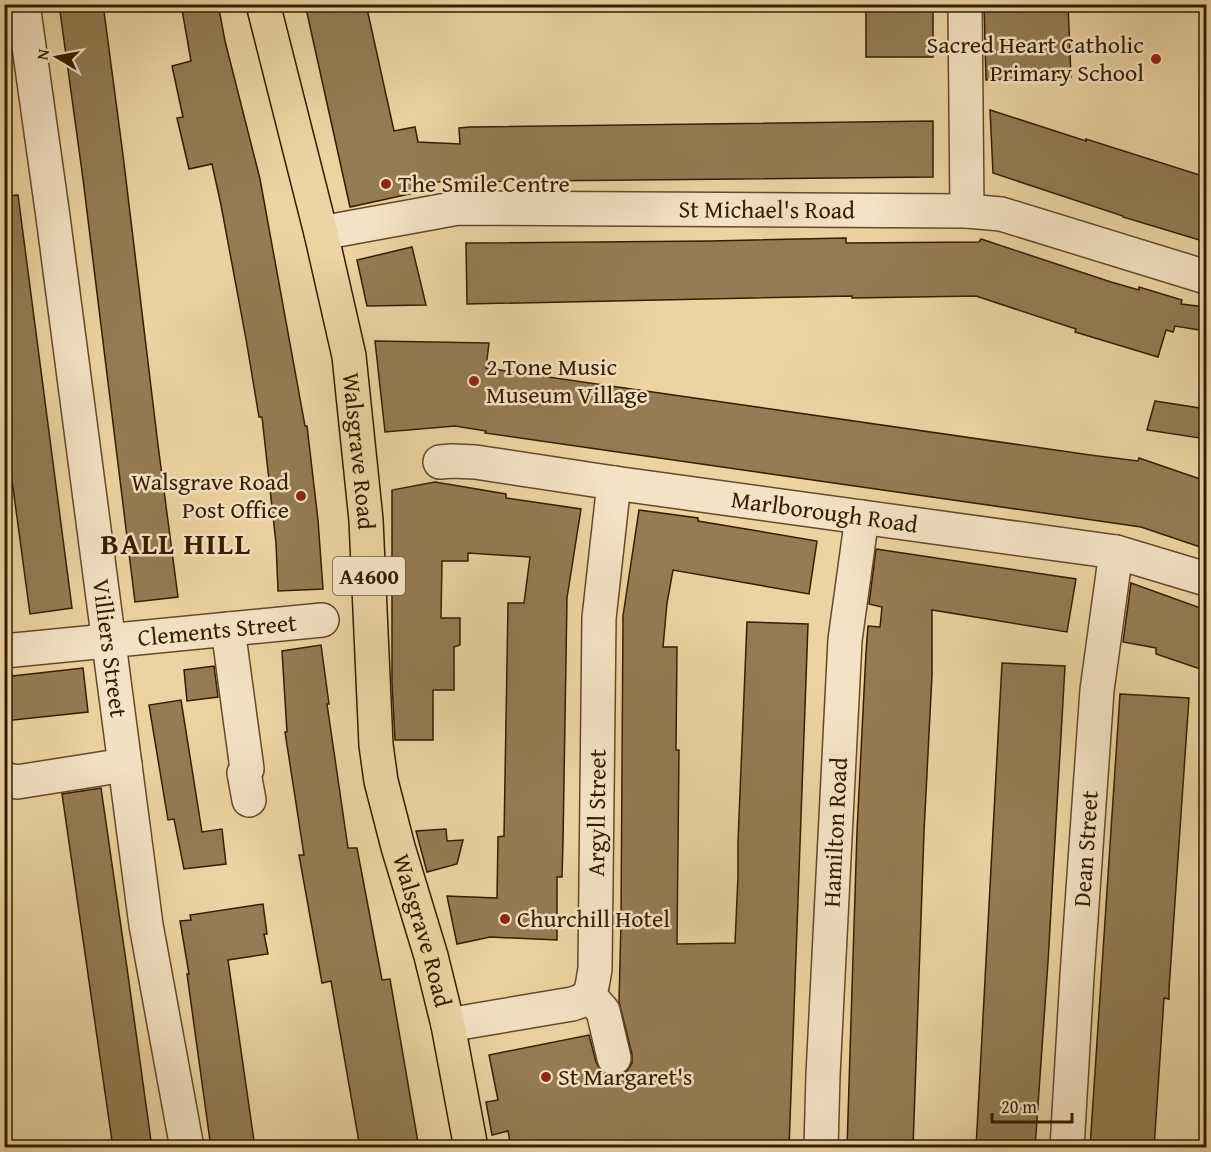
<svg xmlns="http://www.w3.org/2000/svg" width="1211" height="1152" font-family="'Gentium Book Plus',serif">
  <rect width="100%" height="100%" fill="#ecd3a2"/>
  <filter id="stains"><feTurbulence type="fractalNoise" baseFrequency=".00333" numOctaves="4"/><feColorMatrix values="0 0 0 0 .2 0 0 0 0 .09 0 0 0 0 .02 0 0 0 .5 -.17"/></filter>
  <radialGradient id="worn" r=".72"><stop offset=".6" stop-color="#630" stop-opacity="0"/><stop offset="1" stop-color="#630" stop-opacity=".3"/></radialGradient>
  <g fill="#947c54" stroke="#341d00" stroke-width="1.5">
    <path d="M59,4H103L123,155L158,445L178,597L135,602L83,179Z"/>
    <path d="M181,4H218L225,41L260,179L305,426H307L318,520L323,589L278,591L276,543L262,417H259L246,339L221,205L212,164L189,169L177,118L183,117L172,66L191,61Z"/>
    <path d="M305,4H366L394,131L415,127L418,142L460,144L459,128L470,127L933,121V177L426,182L428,190L350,207Z"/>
    <rect x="866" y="4" width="67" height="53"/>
    <path d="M984,4H1068L1071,77L986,80Z"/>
    <path d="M990,110L1086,141V139L1206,177V242L1123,217V216L993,173Z"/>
    <path d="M18,195L72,608L30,614L4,421V196Z"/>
    <path d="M846,238V243L979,242L981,239L1111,282L1139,290V287L1182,300L1181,304L1206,307V331L1175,326L1173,332L1166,330L1158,357L1075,332L1076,329L976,296L852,298V296L467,304L466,243L711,241Z"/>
    <path d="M412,247L426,305L367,306L357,260Z"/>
    <path d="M375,341L489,343L486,368L1090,455L1138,461L1139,458L1206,481V549L1141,527L485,433L486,431L455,426L385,432Z"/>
    <path d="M1155,401L1206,409V439L1147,430Z"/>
    <path d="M435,482L506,494V498L581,509L567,598L563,842L562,877H557V940L490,937L457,944L447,896L497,898L498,837L504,836L508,603H524L530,557L468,553V561H442L441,618H460V645L454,647V690H433V740H395L392,683V490Z"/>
    <path d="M639,510L698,518V521L817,541L809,594L673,570L667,603L663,647H677L676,750H679L677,944L735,943L738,876V842L747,622L808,624L789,1148H511L508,1131L492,1135L486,1102L498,1100L489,1055L589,1035L596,1062L601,1071L609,1076H619L627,1071L632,1063V1054L619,1002L621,923L623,616Z"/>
    <path d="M876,549L1076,579L1067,632L932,610V675L924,832L913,1148H847L857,831L866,652L868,626L880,627L882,607L869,604Z"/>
    <path d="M1131,583L1206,610V671L1156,654V648L1123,642Z"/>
    <path d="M321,645L329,704H327L348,848H357L382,980L390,979L419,1148H360L331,981L322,983L299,855H304L285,732H287L282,651Z"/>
    <path d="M1002,663L1065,666L1048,962L1035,1148H976Z"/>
    <path d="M214,666L218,697L187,701L184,670Z"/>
    <path d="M83,668L88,712L4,721V677Z"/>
    <path d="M1120,694L1189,698L1169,989V999L1164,998L1154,1148H1090Z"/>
    <path d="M181,700L202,832L222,829L226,864L184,869L174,819L168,820L149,705Z"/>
    <path d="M101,788L128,975L152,1148H113L71,856L62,794Z"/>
    <path d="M446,829L447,841L463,840L457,864L427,872L416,831Z"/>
    <path d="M263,904L267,934H264L268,954L228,960L255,1148H211L187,974H189L180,921L191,920L190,915Z"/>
  </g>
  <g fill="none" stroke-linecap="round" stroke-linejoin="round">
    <defs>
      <g id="minor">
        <path id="s1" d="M23,4L53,217L146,925L187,1148"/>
        <path d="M965,4L967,211"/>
        <path id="s2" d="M321,233L458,208L967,211L1001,214L1206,277"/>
        <path id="s3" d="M440,462L452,461L475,462L614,483L1116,552L1206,579"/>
        <path d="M228,629L247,769L244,773L249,800"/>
        <path id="s4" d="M4,651L322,620"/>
        <path d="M4,779L17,782L125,765"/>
        <path d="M589,995L603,1011L614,1058"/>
        <path id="s5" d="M448,1025L572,1004C594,998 591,989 595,969L599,618L614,483"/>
        <path id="s6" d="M821,1148L823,1075L845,640L862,517"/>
        <path id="s7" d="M1067,1148L1077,976L1097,690L1116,552"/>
      </g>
      <g id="highway">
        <path id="s8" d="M263,4L321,233L349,356L366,520L376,745L381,781L398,847L431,956L448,1025L471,1148"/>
      </g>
    </defs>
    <use href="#minor" stroke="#624a28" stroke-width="36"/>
    <use href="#highway" stroke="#341d00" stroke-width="36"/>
    <use href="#minor" stroke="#f3e2c3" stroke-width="33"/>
    <use href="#highway" stroke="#ecd3a2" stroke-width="33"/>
  </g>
  <g fill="#8f2418" stroke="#f3e2c3" stroke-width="2">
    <circle cx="1156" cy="59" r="6"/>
    <circle cx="386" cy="184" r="6"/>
    <circle cx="474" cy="381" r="6"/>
    <circle cx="301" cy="496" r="6"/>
    <circle cx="505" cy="919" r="6"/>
    <circle cx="546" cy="1077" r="6"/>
  </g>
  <g text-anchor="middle" stroke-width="5" stroke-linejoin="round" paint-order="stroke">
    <rect fill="#f3e2c3" stroke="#6d583a" stroke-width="1.5" x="333" y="557" width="72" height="38" rx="4.5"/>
    <g font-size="22" font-weight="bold" fill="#341d00">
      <text x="369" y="584">A4600</text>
    </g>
    <g font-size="24" fill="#341d00" stroke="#f3e2c3" text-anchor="start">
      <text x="1144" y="53" text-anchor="end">Sacred Heart Catholic<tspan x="1144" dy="28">Primary School</tspan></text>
      <text x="398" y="192">The Smile Centre</text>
      <text x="486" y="375">2 Tone Music<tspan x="486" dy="28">Museum Village</tspan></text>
      <text x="289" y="490" text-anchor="end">Walsgrave Road<tspan x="289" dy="28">Post Office</tspan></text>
      <text x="517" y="927">Churchill Hotel</text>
      <text x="558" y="1085">St Margaret's</text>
    </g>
    <g font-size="24" fill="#341d00" stroke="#f3e2c3">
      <text dy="8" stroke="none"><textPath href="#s2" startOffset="448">St Michael's Road</textPath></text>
      <text dy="8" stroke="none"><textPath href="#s8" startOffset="458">Walsgrave Road</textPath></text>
      <text dy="8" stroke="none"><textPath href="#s3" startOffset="388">Marlborough Road</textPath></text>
      <text dy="8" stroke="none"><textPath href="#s4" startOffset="214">Clements Street</textPath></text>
      <text dy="8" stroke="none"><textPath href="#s1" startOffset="650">Villiers Street</textPath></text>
      <text dy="8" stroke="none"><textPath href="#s5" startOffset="328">Argyll Street</textPath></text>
      <text dy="8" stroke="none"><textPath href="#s6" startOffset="316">Hamilton Road</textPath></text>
      <text dy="8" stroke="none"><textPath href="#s7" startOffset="300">Dean Street</textPath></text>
      <text dy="8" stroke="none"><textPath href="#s8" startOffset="944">Walsgrave Road</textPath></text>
    </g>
    <g font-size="30" font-weight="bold" letter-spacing="1.5" fill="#341d00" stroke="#f3e2c3">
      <text x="176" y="554">BALL HILL</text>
    </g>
  </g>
  <rect width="1211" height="1152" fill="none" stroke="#ecd3a2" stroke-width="24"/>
  <rect x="6" y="6" width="1199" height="1140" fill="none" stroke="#341d00" stroke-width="3"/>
  <rect x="12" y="12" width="1187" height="1128" fill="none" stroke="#341d00" stroke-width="1.5"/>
  <g transform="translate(57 57) rotate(280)" stroke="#f3e2c3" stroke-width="4.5" paint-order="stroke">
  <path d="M0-4.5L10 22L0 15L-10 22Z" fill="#341d00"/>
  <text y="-9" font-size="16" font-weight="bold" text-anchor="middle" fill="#341d00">N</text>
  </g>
  <path d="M992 1113v9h80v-9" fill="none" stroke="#341d00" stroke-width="3"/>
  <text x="1001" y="1113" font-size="18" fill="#341d00" stroke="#f3e2c3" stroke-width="4.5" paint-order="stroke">20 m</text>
  <rect width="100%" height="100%" filter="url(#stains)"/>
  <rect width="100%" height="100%" fill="url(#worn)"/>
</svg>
